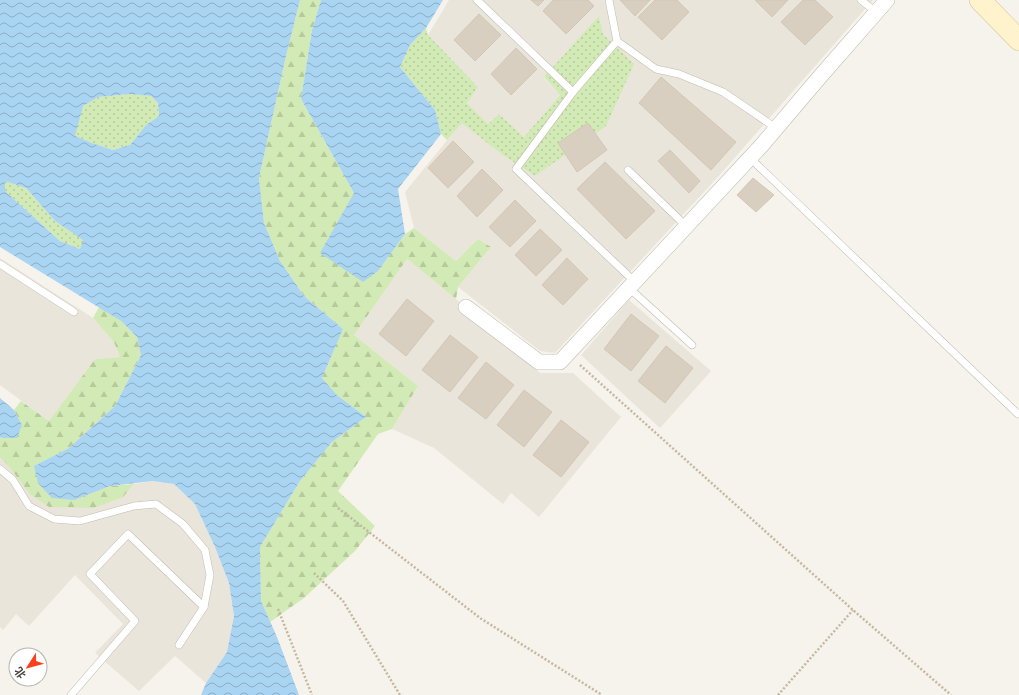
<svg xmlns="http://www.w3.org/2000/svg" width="1019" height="695" font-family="'Work Sans','Noto Sans SC',sans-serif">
  <defs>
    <pattern id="grass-dots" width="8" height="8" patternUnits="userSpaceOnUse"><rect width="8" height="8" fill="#d2eab5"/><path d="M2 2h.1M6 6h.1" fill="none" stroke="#b6ca9c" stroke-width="1.8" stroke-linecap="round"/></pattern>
    <pattern id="forest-firs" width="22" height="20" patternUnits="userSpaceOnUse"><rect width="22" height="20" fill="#d2eab5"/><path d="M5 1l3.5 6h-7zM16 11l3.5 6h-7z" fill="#b6ca9c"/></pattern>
    <pattern id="water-waves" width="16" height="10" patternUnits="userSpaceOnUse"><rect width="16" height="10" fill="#a9d4f2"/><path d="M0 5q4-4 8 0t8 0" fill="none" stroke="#8caec5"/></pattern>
  </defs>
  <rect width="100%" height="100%" fill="#f6f3ec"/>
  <g fill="#eae5da">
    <path d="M449,0H873L716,179L555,353L540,351L458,287L491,247L478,239L456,261L414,228L405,192L462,122L504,156L535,176L634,65L603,34L599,17L544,78L560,95L524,137L499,114L488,124L467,103L478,87L428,35Z"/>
    <path d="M0,258L93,318L114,342L120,357L95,359L49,421L0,385Z"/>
    <path d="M407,259L456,299L540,373H573L621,417L539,517L511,493L503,504L434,448L392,429L418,386L354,335Z"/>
    <path d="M629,300L711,371L660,428L581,355Z"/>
    <path d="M0,458L6,463L123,497L134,484L153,481L174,484L195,504L215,547L229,583L234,616L227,652L206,683L175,656L139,691L95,653L123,624L75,575L29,626L16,614L3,630L0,627Z"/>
  </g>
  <g fill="url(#grass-dots)">
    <path d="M599,16L603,34L634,64L606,126L535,176L504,156L462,123L447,140L441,134L435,110L400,67L410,45L426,28L428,35L478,87L467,103L488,124L499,114L524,137L560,95L544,77Z"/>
    <path d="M130,94L151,96L158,103L159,116L146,125L130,145L113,150L92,143L74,136L82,106L98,97Z"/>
    <path d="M5,181L26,188L55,221L84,240L80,249L60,241L5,191Z"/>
  </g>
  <g fill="url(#forest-firs)">
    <path d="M300,0H321L312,30L301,99L354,193L378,271L405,234L414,228L456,261L478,239L491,247L458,287L456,299L407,259L354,335L418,386L392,429L378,434L338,491L375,526L355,551L304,598L270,622L261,601L260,547L300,481L332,442L366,417L337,395L322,378L343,329L304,296L280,261L264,223L259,178L286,56Z"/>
    <path d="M99,307L121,321L137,337L141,355L115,406L69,448L34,466L74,500L110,486L134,484L123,497L94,508L49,507L31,495L6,463L0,458V437L2,438L22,425L14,410L21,401L49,421L95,359L120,357L114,342L93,318Z"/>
  </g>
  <g fill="url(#water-waves)" fill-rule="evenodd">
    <path d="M0,0H300L286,56L259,178L264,223L280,261L304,296L343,329L322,378L337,395L366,417L332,442L300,481L260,547L261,601L277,637L299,695H201L206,683L227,652L234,616L229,583L215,547L195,504L174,484L153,481L110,486L74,500L52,498L38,483L34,466L69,448L115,406L141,355L137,337L121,321L0,247ZM130,94L151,96L158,103L159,116L146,125L130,145L113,150L92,143L75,136L83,106L98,97ZM5,181L26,188L55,221L83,240L80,249L60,241L5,191Z"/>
    <path d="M321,0H443L426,28L410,45L400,67L435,110L441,134L398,189L405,234L378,271L363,282L320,253L354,193L301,99L312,30Z"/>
    <path d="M0,398L14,410L22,425L17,438H2L0,437Z"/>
  </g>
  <g fill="#d8cfc1" stroke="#d3c7b4">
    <path d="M531,0H544L538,6Z"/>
    <path d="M553,0H588L594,6L566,34L543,11Z"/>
    <path d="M620,0H650L635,16Z"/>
    <path d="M655,0H677L689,12L662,40L638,17Z"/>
    <path d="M755,0H788L772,17Z"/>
    <path d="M803,0H815L833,17L805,45L781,22Z"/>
    <path d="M479,14L501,35L475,61L454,40Z"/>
    <path d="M516,48L537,69L511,95L491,74Z"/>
    <path d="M661,77L736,142L711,170L639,103Z"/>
    <path d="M588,123L607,150L577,172L558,143Z"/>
    <path d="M453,141L474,162L448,188L428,168Z"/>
    <path d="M670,150L700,181L689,193L658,161Z"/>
    <path d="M605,162L655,211L626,239L577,189Z"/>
    <path d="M482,169L503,190L477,217L457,196Z"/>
    <path d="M753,178L774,195L756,212L737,195Z"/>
    <path d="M515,200L536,221L510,247L489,227Z"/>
    <path d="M540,229L562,250L536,276L515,255Z"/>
    <path d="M567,258L588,279L563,305L542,285Z"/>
    <path d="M407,299L434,321L406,356L379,334Z"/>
    <path d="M631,314L659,336L631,371L604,349Z"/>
    <path d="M450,335L478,357L450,392L422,370Z"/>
    <path d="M666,346L693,368L665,403L638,381Z"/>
    <path d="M486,362L514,385L486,419L458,398Z"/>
    <path d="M524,390L552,412L524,447L497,425Z"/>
    <path d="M561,420L589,442L561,477L533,455Z"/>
  </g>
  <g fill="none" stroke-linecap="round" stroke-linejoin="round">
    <defs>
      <g id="lane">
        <path d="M477,0L573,92"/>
        <path d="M609,0L617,41L656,69L679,74L723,92L776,128"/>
        <path d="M861,0L876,12"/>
        <path d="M617,41L573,92L516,169L635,282"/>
        <path d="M750,158L1018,414"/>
        <path d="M628,170L686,226"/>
        <path d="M0,264L74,312"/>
        <path d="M629,288L692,345"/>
        <path d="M0,469L13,480L29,506L54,519L80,521L134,506L156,504L183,524L205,550L210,575L204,607L179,645"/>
        <path d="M71,695L135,621L90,574L128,534L204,607"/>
      </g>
      <path id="street" d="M466,307L539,362H560L762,145L818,79L887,0"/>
      <path id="secondary" d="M980,0L1019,40"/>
    </defs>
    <use href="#lane" stroke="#c2bbae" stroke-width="8"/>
    <use href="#street" stroke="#c2bbae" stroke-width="16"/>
    <use href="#secondary" stroke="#d6c79b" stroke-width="22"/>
    <g stroke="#c4b79f" stroke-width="2.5" stroke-dasharray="2 2" stroke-linecap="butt">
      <path d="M580,365L853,610L951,695"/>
      <path d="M338,508L480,618L602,695"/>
      <path d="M314,573L343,601L400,695"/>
      <path d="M278,609L312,695"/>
      <path d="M778,695L853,610"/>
    </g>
    <use href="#lane" stroke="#fff" stroke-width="7"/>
    <use href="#street" stroke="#fff" stroke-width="15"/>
    <use href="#secondary" stroke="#fff3cd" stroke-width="21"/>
  </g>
  <g transform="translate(28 667) rotate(234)"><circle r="19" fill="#ffffff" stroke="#b7b4b0"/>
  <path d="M0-3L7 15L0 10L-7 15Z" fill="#fc3f1d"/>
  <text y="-6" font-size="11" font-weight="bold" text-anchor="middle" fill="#4b4439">北</text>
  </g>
</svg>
